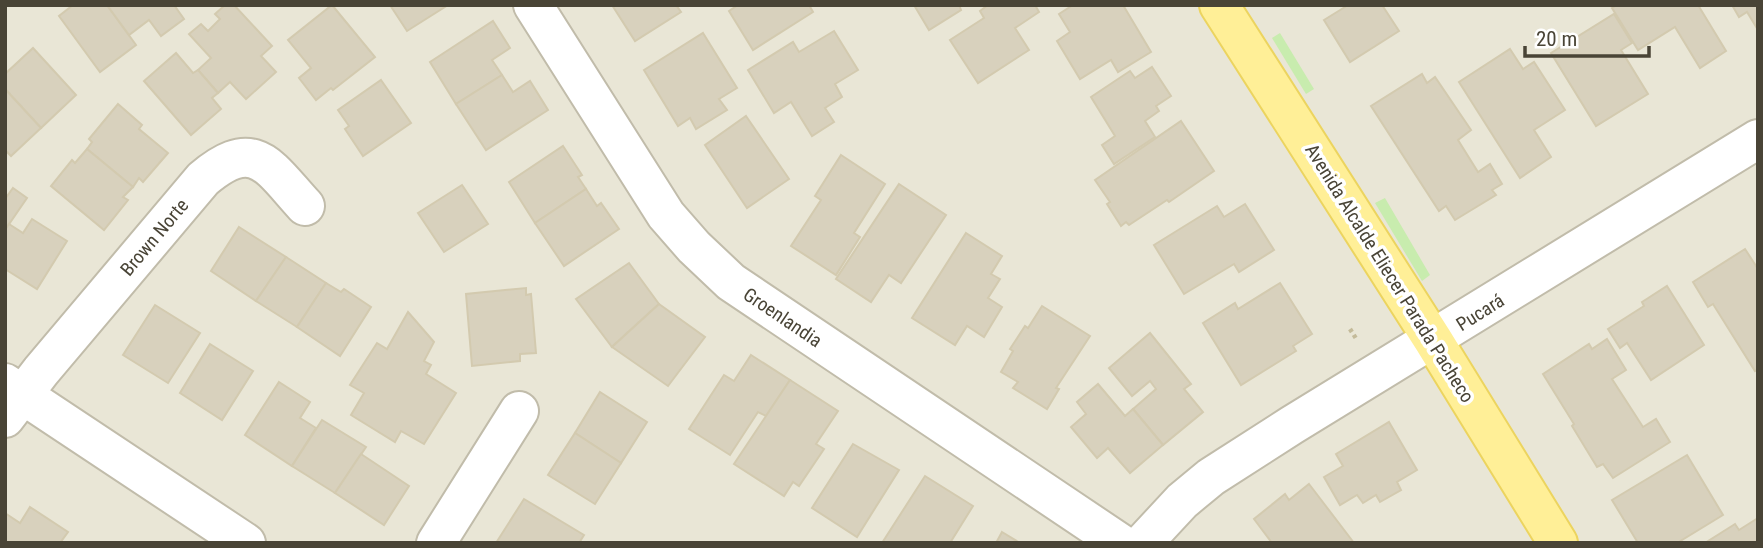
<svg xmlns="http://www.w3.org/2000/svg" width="1763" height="548" font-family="'Roboto Condensed',sans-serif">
  <rect width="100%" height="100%" fill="#f5f3e8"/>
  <rect fill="#e9e6d6" x="5" y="5" width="1753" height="538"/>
  <g fill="#c8ecae">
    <path d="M1280,33L1314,89L1306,94L1272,38Z"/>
    <path d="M1385,198L1430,275L1422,281L1375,203Z"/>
  </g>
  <g fill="#d8d1bd" stroke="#d3caaf" stroke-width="2">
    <path d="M73,5H107L136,45L100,72L59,16Z"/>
    <path d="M107,5H174L184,19L161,36L149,20L129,35Z"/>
    <path d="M225,5H234L272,46L261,56L276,72L246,99L230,82L218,93L198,70L211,58L189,34L201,24L208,31L220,19L215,14Z"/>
    <path d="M332,5L375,57L333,90L331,88L316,100L299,78L311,68L288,40Z"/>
    <path d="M390,5H448L407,31Z"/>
    <path d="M612,5H676L681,12L635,41Z"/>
    <path d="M738,5H809L813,12L753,50L729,11Z"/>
    <path d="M914,5H959L961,10L929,30Z"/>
    <path d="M988,5H1035L1039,12L1015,28L1029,50L978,83L950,40L984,18L980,11Z"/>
    <path d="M1073,5H1123L1151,52L1118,72L1111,60L1080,79L1057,41L1070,32L1059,14Z"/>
    <path d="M1344,5H1382L1399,31L1350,62L1324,20L1345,7Z"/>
    <path d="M1617,5H1698L1726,51L1700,68L1675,27L1638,50L1612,8Z"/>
    <path d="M1732,5H1758V30L1747,12L1739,17Z"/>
    <path d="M1614,14L1632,43L1621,50L1648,94L1596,126L1551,53Z"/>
    <path d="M493,21L510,48L492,60L502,75L456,104L430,62Z"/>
    <path d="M834,31L858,70L835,84L842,97L825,108L834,122L812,136L791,102L774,113L748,70L793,42L799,52Z"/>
    <path d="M703,33L737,88L719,99L727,110L696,129L690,118L678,126L644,70Z"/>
    <path d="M33,48L76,95L41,128L5,89V74Z"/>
    <path d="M1510,49L1523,69L1534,62L1565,110L1534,130L1551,157L1520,178L1459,82Z"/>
    <path d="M176,53L193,73L198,70L218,93L212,98L221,109L191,135L144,81Z"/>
    <path d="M1152,67L1171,96L1156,106L1159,111L1145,121L1155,137L1114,164L1102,145L1115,136L1091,97L1130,71L1135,78Z"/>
    <path d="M1422,74L1427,83L1435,77L1471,130L1458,140L1478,172L1490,164L1502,184L1492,190L1496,195L1455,220L1446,206L1439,211L1371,106Z"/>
    <path d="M502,75L513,92L530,81L548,110L486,150L456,104Z"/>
    <path d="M381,80L411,123L363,156L345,129L349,126L338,110Z"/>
    <path d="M5,89L41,128L11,156L5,150Z"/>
    <path d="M118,104L142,125L139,129L168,153L143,182L139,178L133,187L87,149L92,142L89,139Z"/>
    <path d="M746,116L789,179L747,208L705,145Z"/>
    <path d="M1181,121L1214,171L1169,202L1167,200L1129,225L1126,222L1121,226L1107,204L1110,202L1095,180Z"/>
    <path d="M563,146L582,175L578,177L586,189L535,223L509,182Z"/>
    <path d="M87,149L133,187L123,197L128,200L104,230L51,186L72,160L75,163Z"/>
    <path d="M841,155L885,184L854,233L860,237L836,275L791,246L821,200L815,196Z"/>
    <path d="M899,184L946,215L901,283L889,275L871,302L836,279Z"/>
    <path d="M462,185L488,224L444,252L418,213Z"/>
    <path d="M13,188L27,198L5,230V199Z"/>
    <path d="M586,189L597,206L601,203L619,229L564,266L535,223Z"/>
    <path d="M1245,204L1274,250L1239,272L1234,264L1184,294L1154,245L1217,206L1224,217Z"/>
    <path d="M32,219L67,241L37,289L5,269V230L9,224L23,233Z"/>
    <path d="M239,227L286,257L256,301L211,271Z"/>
    <path d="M966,233L1002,256L991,274L1000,279L988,298L1002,307L984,337L967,326L955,345L912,318Z"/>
    <path d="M1745,249L1758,269V369L1755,371L1713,304L1708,307L1693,282Z"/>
    <path d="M286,257L326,283L297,327L256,301Z"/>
    <path d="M629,263L659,304L612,347L576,299Z"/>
    <path d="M326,283L341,292L344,289L371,307L340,356L297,327Z"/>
    <path d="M1280,283L1312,334L1293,346L1296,351L1241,385L1203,323L1235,303L1238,309Z"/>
    <path d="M1667,286L1704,345L1651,380L1627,343L1620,348L1608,329L1644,306L1642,302Z"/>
    <path d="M526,288V295L531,294L536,353L520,354V361L472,366L466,294Z"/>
    <path d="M659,304L705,337L668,386L612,347Z"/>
    <path d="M155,305L200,333L168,383L123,355Z"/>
    <path d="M1042,306L1090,336L1056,388L1059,389L1047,409L1013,388L1018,382L1001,372L1013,351L1010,349L1025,326L1028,328Z"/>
    <path d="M408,312L434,342L424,361L431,365L426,374L456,393L424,444L401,431L395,442L351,415L364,393L350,385L377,343L387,349Z"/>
    <path d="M1150,333L1191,384L1184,389L1203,412L1163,445L1133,409L1156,389L1150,381L1132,396L1109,368Z"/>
    <path d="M1607,339L1626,370L1612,379L1643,427L1656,419L1670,442L1613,478L1603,464L1597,467L1572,426L1574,424L1543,374L1589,344L1592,349Z"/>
    <path d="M210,344L253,371L222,420L180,393Z"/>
    <path d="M751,355L790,380L766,416L758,412L730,455L689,429L724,375L734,381Z"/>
    <path d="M790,380L838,411L816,444L824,449L799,486L793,482L784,496L734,464Z"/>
    <path d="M279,382L310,402L300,418L316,428L292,466L245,435Z"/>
    <path d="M1098,384L1125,416L1133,409L1163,445L1130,473L1108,448L1097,458L1071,427L1086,414L1077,402Z"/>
    <path d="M600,392L647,422L621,463L575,433Z"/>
    <path d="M322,420L366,447L335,493L292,466Z"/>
    <path d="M1389,422L1417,470L1397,482L1401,490L1380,502L1376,495L1363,503L1357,495L1340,505L1324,477L1343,466L1336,454Z"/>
    <path d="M575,433L621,463L595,504L548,475Z"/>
    <path d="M853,444L899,470L857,537L812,508Z"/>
    <path d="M361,454L409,486L384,525L335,493Z"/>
    <path d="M1687,455L1723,515L1677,543H1638L1612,500Z"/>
    <path d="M925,476L973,506L950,543H882Z"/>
    <path d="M1309,484L1354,543H1272L1254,519L1285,494L1289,500Z"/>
    <path d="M524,499L584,535L579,543H496Z"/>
    <path d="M30,507L68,532L60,543H5V513L20,523Z"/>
    <path d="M1758,518V543H1705L1735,524L1739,530Z"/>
    <path d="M1002,532L1020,543H996Z"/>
  </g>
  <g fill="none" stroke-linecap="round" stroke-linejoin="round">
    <defs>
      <g id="minor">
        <path d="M533,5L666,215L694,247L731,282L1120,543"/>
        <path d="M5,383L246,543"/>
        <path d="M5,418L41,371L203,179C255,135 269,167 305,206"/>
        <path d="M436,543L519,411"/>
        <path d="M1143,543L1182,501L1211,477L1292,425L1758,139"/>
      </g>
      <path id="major" d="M1219,5L1433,340L1558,543"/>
    </defs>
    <use href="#minor" stroke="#c1bcaa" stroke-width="42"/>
    <use href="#major" stroke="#ecd45f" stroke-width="42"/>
    <path stroke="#c4bb9a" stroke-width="4.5" stroke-dasharray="3.5 3.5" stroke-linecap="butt" d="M1350,329L1357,340"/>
    <use href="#minor" stroke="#fff" stroke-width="38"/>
    <use href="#major" stroke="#ffef97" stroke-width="38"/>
  </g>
  <g text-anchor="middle" stroke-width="7" stroke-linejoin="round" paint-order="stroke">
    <g font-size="19" fill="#494436" stroke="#fff">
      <text transform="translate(154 237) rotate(-50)" y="7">Brown Norte</text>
      <text transform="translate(1390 273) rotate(58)" y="7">Avenida Alcalde Eliecer Parada Pacheco</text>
      <text transform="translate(1480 312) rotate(-32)" y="7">Pucará</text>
      <text transform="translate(783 317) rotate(34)" y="7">Groenlandia</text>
    </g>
  </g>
  <rect width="1763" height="548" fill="none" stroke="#494436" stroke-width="14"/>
  <path d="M1525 46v10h124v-10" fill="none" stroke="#494436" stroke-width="3.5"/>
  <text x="1536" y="46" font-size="21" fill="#494436" stroke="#ffffff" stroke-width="5" paint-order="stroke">20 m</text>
</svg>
